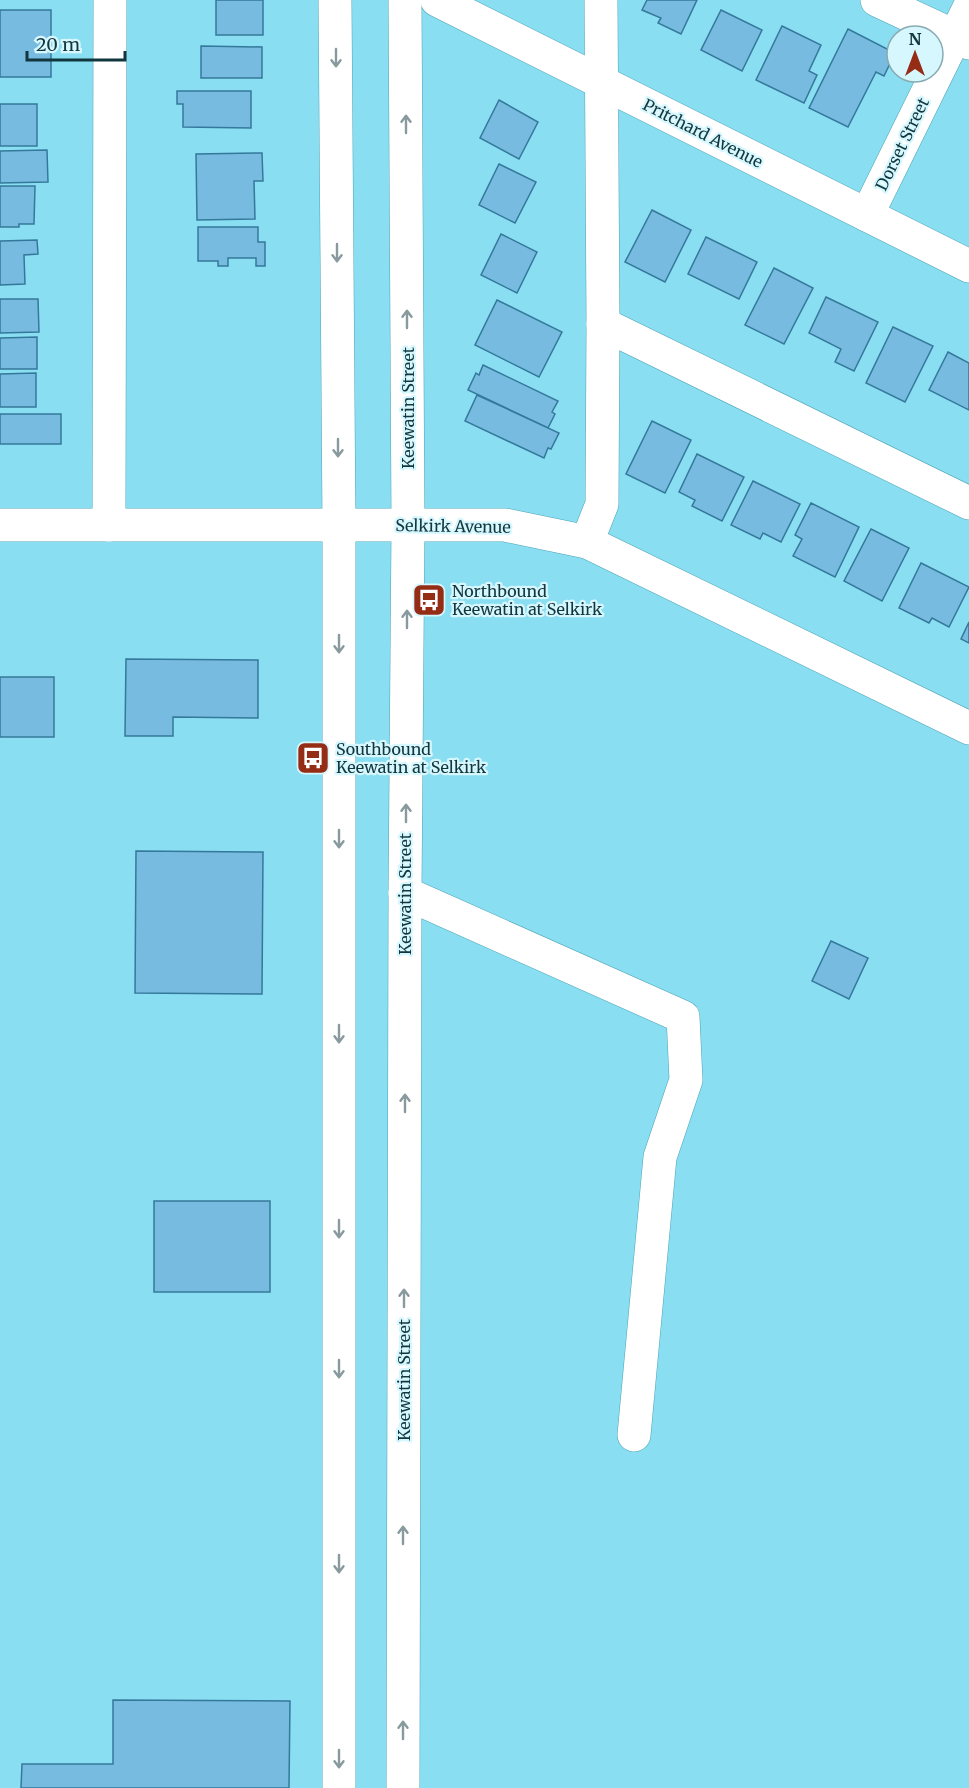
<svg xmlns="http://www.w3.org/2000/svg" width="969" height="1788" font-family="Merriweather,serif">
  <rect width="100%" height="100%" fill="#89def1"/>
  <g fill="#77bbe0" stroke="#34799b" stroke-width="1.5">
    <rect x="216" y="0" width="47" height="35"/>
    <path d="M647,0H697L681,34L658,23L661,18L642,10Z"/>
    <rect x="0" y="10" width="51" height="67"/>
    <path d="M721,10L762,30L742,71L701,50Z"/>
    <path d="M782,26L821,45L809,71L817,75L804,103L756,80Z"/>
    <path d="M848,29L895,53L884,76L876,72L848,127L809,108Z"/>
    <path d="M201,46L262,47V78H201Z"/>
    <path d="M177,91H251V128L183,127V104H177Z"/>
    <path d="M499,100L538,122L519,159L480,138Z"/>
    <rect x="0" y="104" width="37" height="42"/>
    <path d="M47,150L48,182L0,183V151Z"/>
    <path d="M262,153L263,181H254L255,219L197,220L196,154Z"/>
    <path d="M499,164L536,182L515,223L479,205Z"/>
    <path d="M0,186H35L34,224H19V227H0Z"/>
    <path d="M652,210L691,230L665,282L625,262Z"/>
    <path d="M198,227H258V242H265V266H256V258H228V266H218V261H198Z"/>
    <path d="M501,234L537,252L517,293L481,275Z"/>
    <path d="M706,237L757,262L739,299L688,274Z"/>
    <path d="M37,240L38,254L24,255L25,284L0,285V241Z"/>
    <path d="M774,268L813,288L784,344L745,325Z"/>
    <path d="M826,297L878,322L854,371L835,362L841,349L809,333Z"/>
    <path d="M0,299H38L39,332L0,333Z"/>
    <path d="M497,300L562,332L539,377L475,345Z"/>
    <path d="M893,327L933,346L905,402L866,383Z"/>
    <path d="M37,337V369H0V338Z"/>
    <path d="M948,352L969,363V410L929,390Z"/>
    <path d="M483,365L558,401L552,412L555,414L548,428L468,390L476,373L479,375Z"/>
    <path d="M36,373V407H0V374Z"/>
    <path d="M477,395L559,433L551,449L548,448L544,458L465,421Z"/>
    <rect x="0" y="414" width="61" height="30"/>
    <path d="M652,421L691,440L665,493L626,474Z"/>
    <path d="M697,454L744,477L722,521L692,506L695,500L679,492Z"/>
    <path d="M753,481L800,504L781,542L763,533L760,539L731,525Z"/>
    <path d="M811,503L859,527L835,577L793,556L802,539L795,535Z"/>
    <path d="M871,529L909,548L882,601L844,581Z"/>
    <path d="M921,563L969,587L949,627L932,618L929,623L899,608Z"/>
    <path d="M969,622V643L961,639Z"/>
    <path d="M126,659L258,660V718L173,717V736H125Z"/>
    <rect x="0" y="677" width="54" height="60"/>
    <path d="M136,851L263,852L262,994L135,993Z"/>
    <path d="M831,941L868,958L849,999L812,981Z"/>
    <rect x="154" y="1201" width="116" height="91"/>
    <path d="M113,1700L290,1701L289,1788H21L22,1764H113Z"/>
  </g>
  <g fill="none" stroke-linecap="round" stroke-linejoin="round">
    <defs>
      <g id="minor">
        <path d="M437,0L969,266"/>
        <path d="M877,0L969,43"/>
        <path d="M867,215L969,8"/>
        <path d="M603,324L969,503"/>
        <path d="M0,525H505L587,542L969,728"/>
        <path d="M109,525L110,0"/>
        <path d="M587,542L602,504L603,324L601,0"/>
        <path d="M405,893L683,1017L686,1080L660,1157L634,1435"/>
      </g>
      <g id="major">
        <path d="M335,0L339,525V1788"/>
        <path d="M403,1788L405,893L408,525L405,0"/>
      </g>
    </defs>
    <use href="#minor" stroke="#4da3b5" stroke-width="34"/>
    <use href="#major" stroke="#4da3b5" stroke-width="34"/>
    <use href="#minor" stroke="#fff" stroke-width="33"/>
    <use href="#major" stroke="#fff" stroke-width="33"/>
  </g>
  <defs><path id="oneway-shaft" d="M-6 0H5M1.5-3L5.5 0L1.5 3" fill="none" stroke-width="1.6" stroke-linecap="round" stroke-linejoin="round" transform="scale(1.5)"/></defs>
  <g stroke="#889a9e">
    <use href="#oneway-shaft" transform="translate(336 58) rotate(90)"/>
    <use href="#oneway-shaft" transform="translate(406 124) rotate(-90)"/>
    <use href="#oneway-shaft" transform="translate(337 253) rotate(90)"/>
    <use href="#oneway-shaft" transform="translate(407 319) rotate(-90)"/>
    <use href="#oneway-shaft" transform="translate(338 448) rotate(90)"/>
    <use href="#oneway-shaft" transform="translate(407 619) rotate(-90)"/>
    <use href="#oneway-shaft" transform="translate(339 644) rotate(90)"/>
    <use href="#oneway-shaft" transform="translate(406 813) rotate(-90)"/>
    <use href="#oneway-shaft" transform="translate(339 839) rotate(90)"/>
    <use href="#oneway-shaft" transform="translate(339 1034) rotate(90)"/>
    <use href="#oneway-shaft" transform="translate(405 1103) rotate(-90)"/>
    <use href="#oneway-shaft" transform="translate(339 1229) rotate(90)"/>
    <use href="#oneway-shaft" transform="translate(404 1298) rotate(-90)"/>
    <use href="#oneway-shaft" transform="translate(339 1369) rotate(90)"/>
    <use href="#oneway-shaft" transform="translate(403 1535) rotate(-90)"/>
    <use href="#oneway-shaft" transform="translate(339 1564) rotate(90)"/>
    <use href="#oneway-shaft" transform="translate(403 1730) rotate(-90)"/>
    <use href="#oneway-shaft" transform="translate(339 1759) rotate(90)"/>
  </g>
  <defs>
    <symbol id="bus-square" viewBox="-11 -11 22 22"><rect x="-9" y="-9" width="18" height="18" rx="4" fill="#952c16" stroke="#d7f7fe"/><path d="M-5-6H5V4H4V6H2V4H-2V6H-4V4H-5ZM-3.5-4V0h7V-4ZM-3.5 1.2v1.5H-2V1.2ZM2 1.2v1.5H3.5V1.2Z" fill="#fff"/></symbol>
  </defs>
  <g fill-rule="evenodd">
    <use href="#bus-square" x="410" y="581" width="38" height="38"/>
    <use href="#bus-square" x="294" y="739" width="38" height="38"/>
  </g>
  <g text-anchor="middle" stroke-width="4.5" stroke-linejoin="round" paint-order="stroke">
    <g font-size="16" fill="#11363d" stroke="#d7f7fe">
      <text transform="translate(703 133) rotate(27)" y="6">Pritchard Avenue</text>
      <text transform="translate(902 144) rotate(-64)" y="6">Dorset Street</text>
      <text transform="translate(408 408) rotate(-90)" y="6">Keewatin Street</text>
      <text transform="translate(453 526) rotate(1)" y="6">Selkirk Avenue</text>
      <text transform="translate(405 894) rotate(-90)" y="6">Keewatin Street</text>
      <text transform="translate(404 1380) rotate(-90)" y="6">Keewatin Street</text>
    </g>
    <g font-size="16" fill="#11363d" stroke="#d7f7fe" text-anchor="start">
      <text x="452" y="597">Northbound<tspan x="452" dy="18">Keewatin at Selkirk</tspan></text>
      <text x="336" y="755">Southbound<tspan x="336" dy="18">Keewatin at Selkirk</tspan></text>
    </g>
  </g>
  <g transform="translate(915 54)"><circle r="28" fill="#d7f7fe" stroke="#88aab1" stroke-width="1.5"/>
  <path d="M0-4.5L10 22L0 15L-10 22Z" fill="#952c16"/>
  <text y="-9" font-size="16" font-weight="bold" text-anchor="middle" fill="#11363d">N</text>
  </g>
  <path d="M27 51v9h98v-9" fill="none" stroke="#11363d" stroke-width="3"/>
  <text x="36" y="51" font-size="18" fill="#11363d" stroke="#d7f7fe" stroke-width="4.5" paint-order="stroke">20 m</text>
</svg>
